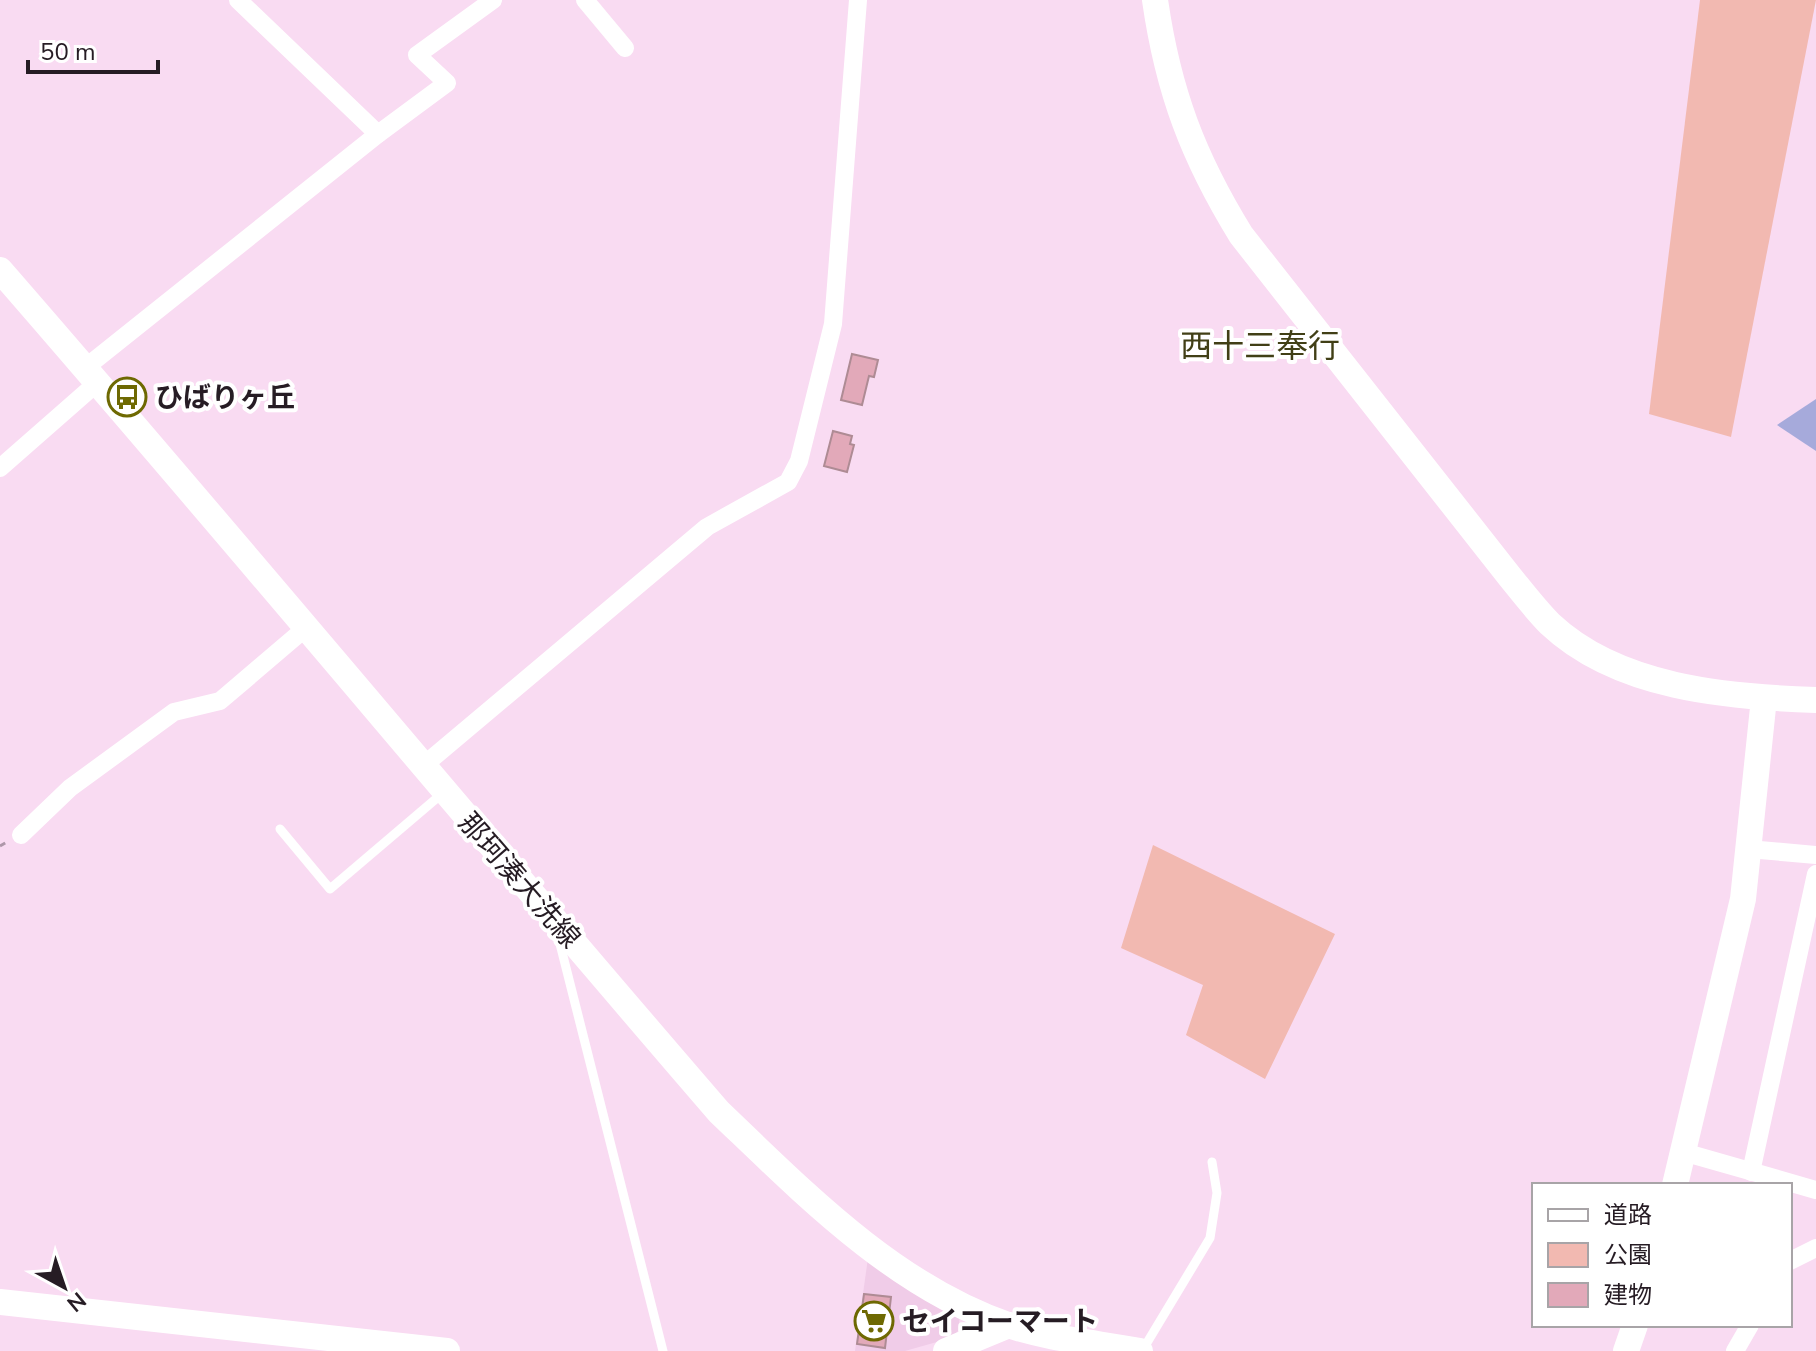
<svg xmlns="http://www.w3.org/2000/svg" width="1816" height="1351" font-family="'Nunito Sans','Noto Sans JP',sans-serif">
  <rect width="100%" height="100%" fill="#f9dbf2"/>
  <path fill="#f0cce8" d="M868,1258L960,1314L958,1331L951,1338L905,1351H855Z"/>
  <g fill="#f2b9b1">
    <path d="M1700,0H1816L1731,437L1649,414Z"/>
    <path d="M1153,845L1335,934L1265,1079L1186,1035L1203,985L1121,948Z"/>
  </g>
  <path fill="#a6aadb" d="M1816,399V451L1777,425Z"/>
  <g fill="#e2a9b9" stroke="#ae8b94" stroke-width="2">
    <path d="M852,354L878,360L874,377L869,376L862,405L841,400Z"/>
    <path d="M833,431L852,436L850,444L854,445L847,472L824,466Z"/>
    <path d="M864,1294L891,1297L885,1348L857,1344Z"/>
  </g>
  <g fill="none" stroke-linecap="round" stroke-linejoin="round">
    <path stroke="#ae97a9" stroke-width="3" stroke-dasharray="6 6" stroke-linecap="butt" d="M0,846L7,842"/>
    <g stroke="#fff" stroke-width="9">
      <path d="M280,829L330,889L444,792"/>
      <path d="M559,940L663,1351"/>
      <path d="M1142,1351L1210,1238L1217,1193L1212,1162"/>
    </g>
    <g stroke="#fff" stroke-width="18">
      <path d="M238,0L378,134"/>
      <path d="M585,0L625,48"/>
      <path d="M85,368L378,134L447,83L417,55L493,0"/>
      <path d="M0,468L98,382"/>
      <path d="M423,766L707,527L788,482L799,461L833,324L858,0"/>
      <path d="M21,835L70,788L174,712L220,701L308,626"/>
      <path d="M1748,849L1816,855"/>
      <path d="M1683,1152L1816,1190"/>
      <path d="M1751,1172L1816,874"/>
      <path d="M1790,1261L1816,1248"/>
      <path d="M1735,1351L1750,1325"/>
    </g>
    <g stroke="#fff" stroke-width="26">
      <path d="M1155,0C1168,91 1193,157 1241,235L1510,577C1523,593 1536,610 1550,624C1618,688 1727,697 1816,700"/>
      <path d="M0,270C242,548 478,833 719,1112C804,1193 894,1286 1008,1325C1050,1339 1097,1343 1140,1351"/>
      <path d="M1675,1185L1743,899L1764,698"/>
      <path d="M0,1302L447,1351"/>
      <path d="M946,1351L1009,1325"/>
      <path d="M1626,1351L1635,1325"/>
    </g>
  </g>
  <defs>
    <symbol id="bus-ring" viewBox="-11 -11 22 22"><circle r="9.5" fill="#fff" stroke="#6e6902" stroke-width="1.5"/><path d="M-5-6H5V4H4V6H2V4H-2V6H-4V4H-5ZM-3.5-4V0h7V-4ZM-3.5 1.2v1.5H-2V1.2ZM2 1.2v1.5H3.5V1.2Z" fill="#6e6902"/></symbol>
    <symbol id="supermarket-ring" viewBox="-11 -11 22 22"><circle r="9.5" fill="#fff" stroke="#6e6902" stroke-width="1.5"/><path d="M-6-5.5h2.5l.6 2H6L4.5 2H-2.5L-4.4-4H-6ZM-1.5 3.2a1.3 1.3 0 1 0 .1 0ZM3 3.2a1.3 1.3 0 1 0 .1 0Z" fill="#6e6902"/></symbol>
  </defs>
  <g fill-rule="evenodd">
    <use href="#bus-ring" x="105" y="375" width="44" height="44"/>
    <use href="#supermarket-ring" x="852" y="1299" width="44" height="44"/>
  </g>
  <g text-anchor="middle" stroke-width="8" stroke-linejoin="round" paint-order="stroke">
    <g font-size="28" font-weight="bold" fill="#261c24" stroke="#fff" text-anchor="start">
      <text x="155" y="407">ひばりヶ丘</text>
      <text x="902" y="1331">セイコーマート</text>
    </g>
    <g font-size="28" fill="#261c24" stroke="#fff">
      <text transform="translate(520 880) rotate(49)" y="10">那珂湊大洗線</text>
    </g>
    <g font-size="32" fill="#413f16" stroke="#fff">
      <text x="1260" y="357">西十三奉行</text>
    </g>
  </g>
  <rect x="1532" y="1183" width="260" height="144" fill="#ffffff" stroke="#a8a4a7" stroke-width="2"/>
  <rect x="1548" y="1209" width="40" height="12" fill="#ffffff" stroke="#a8a4a7" stroke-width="2"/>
  <text x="1604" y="1223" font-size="24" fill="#261c24">道路</text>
  <rect x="1548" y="1243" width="40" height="24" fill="#f2b9b1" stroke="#a8a4a7" stroke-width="2"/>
  <text x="1604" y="1263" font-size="24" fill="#261c24">公園</text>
  <rect x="1548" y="1283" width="40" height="24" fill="#e2a9b9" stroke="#a8a4a7" stroke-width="2"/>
  <text x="1604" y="1303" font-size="24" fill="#261c24">建物</text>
  <g transform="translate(64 1287) rotate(140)" stroke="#ffffff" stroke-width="6" paint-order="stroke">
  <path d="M0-6L14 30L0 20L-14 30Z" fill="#261c24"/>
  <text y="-12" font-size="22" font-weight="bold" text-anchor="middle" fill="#261c24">N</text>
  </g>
  <path d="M28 60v12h130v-12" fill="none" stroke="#261c24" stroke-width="4"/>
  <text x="40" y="60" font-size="24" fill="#261c24" stroke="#ffffff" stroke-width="6" paint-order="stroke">50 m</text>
</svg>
